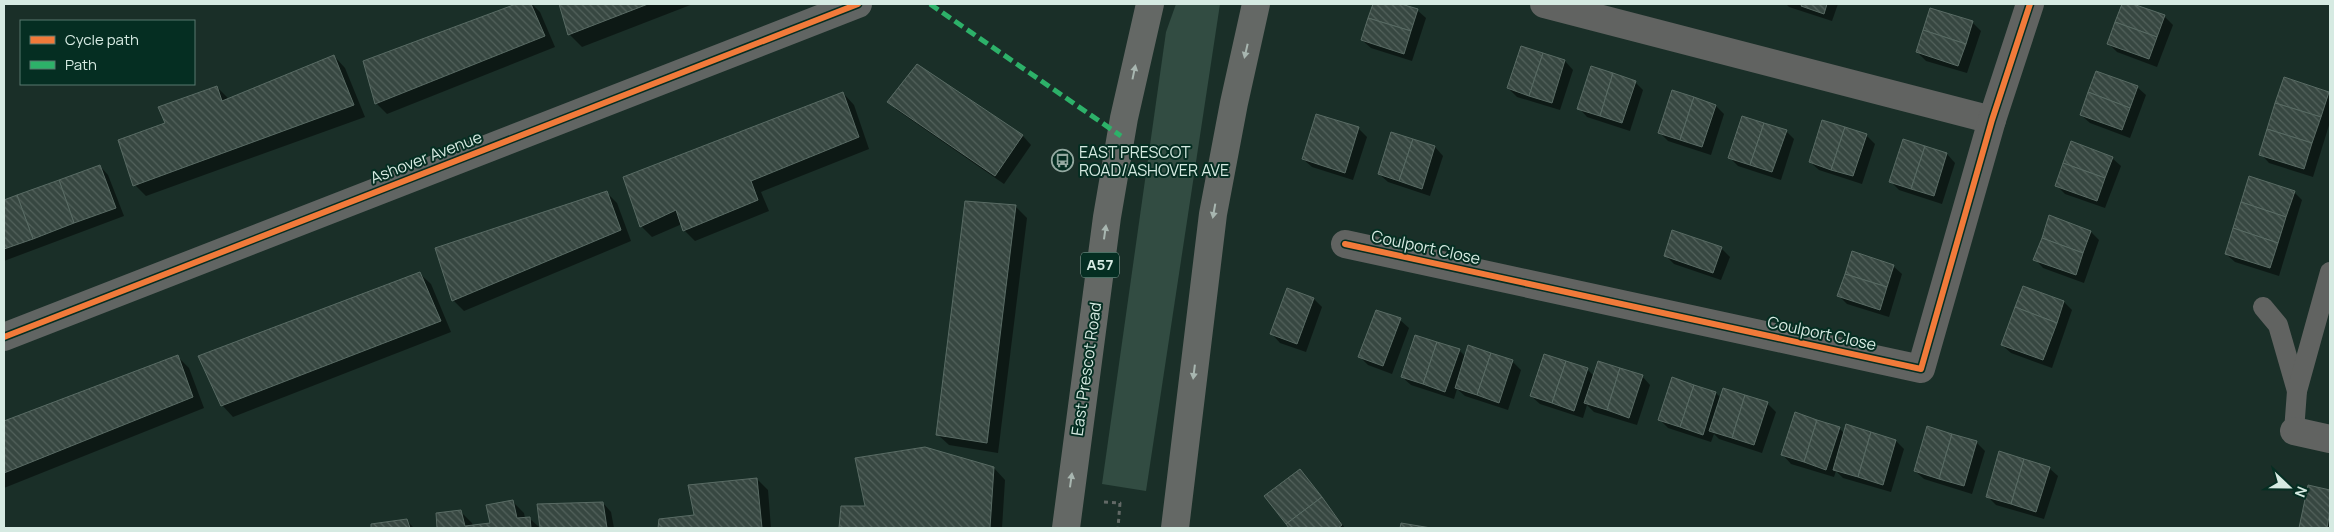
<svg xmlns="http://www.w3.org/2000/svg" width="2334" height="532" font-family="Manrope,sans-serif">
  <defs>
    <pattern id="building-back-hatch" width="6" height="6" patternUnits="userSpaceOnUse" patternTransform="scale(1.25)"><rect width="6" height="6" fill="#374741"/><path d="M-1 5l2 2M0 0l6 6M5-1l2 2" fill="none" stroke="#53625c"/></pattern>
  </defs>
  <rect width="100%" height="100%" fill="#1a2f28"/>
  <path fill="#324c42" d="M1176,4H1220L1146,491L1102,484L1166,32Z"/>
  <g fill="#0007">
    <path d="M520,4H532L540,12L555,47L387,114L376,103L364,61Z"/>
    <path d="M560,4H693L582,47L569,34Z"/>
    <path d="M1374,4H1397L1417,10L1426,18L1412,61L1371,48L1362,40Z"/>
    <path d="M1786,4H1838L1832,21L1789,7Z"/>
    <path d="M2123,4H2130L2164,16L2173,25L2157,67L2117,52L2109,44Z"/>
    <path d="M1972,22L1981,31L1967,73L1926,61L1917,52Z"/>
    <path d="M1521,47L1565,61L1573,70L1560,110L1517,97L1508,88Z"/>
    <path d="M334,56L345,68L365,117L146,196L135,185L167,124L217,87L229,99Z"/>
    <path d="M917,65L1023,136L1031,145L1004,184L897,110L889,102Z"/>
    <path d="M1635,82L1643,90L1630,131L1587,117L1579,108Z"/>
    <path d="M2137,87L2146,95L2130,138L2090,123L2081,115Z"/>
    <path d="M843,93L854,105L869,149L761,192L769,211L695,241L684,230L682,224L652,237L641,226Z"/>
    <path d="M2328,93L2330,95V122L2313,177L2269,163L2261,154Z"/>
    <path d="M1716,106L1724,114L1711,155L1668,141L1659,132Z"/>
    <path d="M1358,128L1367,137L1353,180L1312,167L1303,159Z"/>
    <path d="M1786,131L1794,139L1781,180L1738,166L1730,158Z"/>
    <path d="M1866,135L1875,144L1862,184L1819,170L1810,162Z"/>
    <path d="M1904,141L1947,154L1955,163L1942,204L1899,190L1890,181Z"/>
    <path d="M1435,147L1443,156L1430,196L1388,182L1379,174Z"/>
    <path d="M2112,158L2121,166L2105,208L2065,194L2056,185Z"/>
    <path d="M100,166L108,175L124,216L4,261V202Z"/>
    <path d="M606,192L617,203L631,241L464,311L453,300Z"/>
    <path d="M2294,192L2302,200L2279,276L2235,262L2226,254Z"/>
    <path d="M1016,207L1027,218L998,453L949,445L937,434Z"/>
    <path d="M2091,232L2099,240L2084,283L2043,268L2035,259Z"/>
    <path d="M1721,248L1730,257L1721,280L1674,264L1665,255Z"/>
    <path d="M1893,266L1902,274L1889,317L1847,304L1839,296Z"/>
    <path d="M419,273L431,284L451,332L233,417L222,405Z"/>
    <path d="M2024,287L2064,302L2072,310L2052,368L2011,353L2002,345Z"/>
    <path d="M1288,289L1314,299L1322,307L1306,352L1280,343L1272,334Z"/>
    <path d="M1400,320L1409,328L1392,374L1368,365L1360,357Z"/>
    <path d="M1459,350L1466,357L1512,361L1521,370L1508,410L1465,396L1457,389L1454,399L1411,385L1402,377Z"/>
    <path d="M178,357L189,368L204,408L4,488V423Z"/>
    <path d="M1587,369L1594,376H1642L1650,385L1637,425L1594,412L1587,405L1583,418L1540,404L1531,396Z"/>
    <path d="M1673,379L1716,393L1721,398L1767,403L1776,412L1762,453L1719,439L1714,434L1711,442L1668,428L1660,420Z"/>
    <path d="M1839,428L1845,434L1896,441L1904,449L1891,492L1843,478L1836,471L1834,477L1791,464L1783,455Z"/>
    <path d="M1976,442L1985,451L1972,494L1924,479L1915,471Z"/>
    <path d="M994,468L1005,480L1002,528H840L842,508L867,507Z"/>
    <path d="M2049,468L2058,476L2044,519L1996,505L1987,496Z"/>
    <path d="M1300,471L1308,479L1345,528H1291L1266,496Z"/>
    <path d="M757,479L768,490L771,528H659L660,520L696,516Z"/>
    <path d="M2309,487L2330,491V528H2300Z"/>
    <path d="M513,502L524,513L525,518H529L540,528H438L437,514L461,512L472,523L473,526L491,524Z"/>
    <path d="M603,503L611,512L614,528H542L539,505Z"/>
    <path d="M407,521L414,528H373L372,525Z"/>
  </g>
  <g fill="url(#building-back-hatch)" stroke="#596b64">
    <path d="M516,4H531L545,36L375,104L363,61Z"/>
    <path d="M559,4H648L568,35Z"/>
    <path d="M1373,4H1401L1418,9L1411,31L1368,18Z"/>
    <path d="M1802,4H1827L1824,14L1801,6Z"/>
    <path d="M2122,4H2133L2165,15L2157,37L2115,22Z"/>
    <path d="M1930,8L1973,21L1966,44L1923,30Z"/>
    <path d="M1368,18L1411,31L1404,54L1361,40Z"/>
    <path d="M2115,22L2157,37L2149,59L2107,44Z"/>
    <path d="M1923,30L1966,44L1958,66L1916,52Z"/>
    <path d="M1521,46L1543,53L1529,96L1507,88Z"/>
    <path d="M1543,53L1565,60L1552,103L1529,96Z"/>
    <path d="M334,55L354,105L133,186L118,140L165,123L158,107L217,86L222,101Z"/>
    <path d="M917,64L1023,135L995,176L887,102Z"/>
    <path d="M1591,66L1613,73L1600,116L1577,109Z"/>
    <path d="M2096,71L2138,86L2130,108L2088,92Z"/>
    <path d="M1613,73L1636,81L1622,123L1600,116Z"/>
    <path d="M2284,77L2329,92L2321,117L2275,103Z"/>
    <path d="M1672,90L1694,97L1680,140L1658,133Z"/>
    <path d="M843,92L859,137L751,181L758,200L683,231L676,210L640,227L623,177Z"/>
    <path d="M2088,92L2130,108L2122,130L2080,115Z"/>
    <path d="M1694,97L1716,105L1702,147L1680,140Z"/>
    <path d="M2275,103L2321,117L2312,143L2267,129Z"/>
    <path d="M1316,114L1359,127L1345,173L1302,159Z"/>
    <path d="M1742,116L1764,123L1750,165L1728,158Z"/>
    <path d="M1822,120L1845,127L1831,170L1809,162Z"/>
    <path d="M1764,123L1787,130L1772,172L1750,165Z"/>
    <path d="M1845,127L1867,134L1853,176L1831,170Z"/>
    <path d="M2267,129L2312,143L2304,169L2259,155Z"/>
    <path d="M1391,132L1413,139L1399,181L1378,174Z"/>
    <path d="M1413,139L1435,146L1422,189L1399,181Z"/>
    <path d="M1903,139L1925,146L1911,189L1889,182Z"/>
    <path d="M2071,141L2113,157L2105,178L2063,163Z"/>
    <path d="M1925,146L1947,153L1934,196L1911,189Z"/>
    <path d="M2063,163L2105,178L2097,201L2055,186Z"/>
    <path d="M100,165L116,208L74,223L59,180Z"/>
    <path d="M2249,176L2295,191L2286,217L2241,202Z"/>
    <path d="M59,180L74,223L33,239L17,195Z"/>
    <path d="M607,191L621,230L452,301L435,248Z"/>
    <path d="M17,195L33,239L4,249V200Z"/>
    <path d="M965,201L1016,205L987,443L936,435Z"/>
    <path d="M2241,202L2286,217L2278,243L2233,228Z"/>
    <path d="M2049,215L2091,231L2083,253L2042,238Z"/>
    <path d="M2233,228L2278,243L2270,268L2225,254Z"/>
    <path d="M1672,230L1722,247L1713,273L1664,256Z"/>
    <path d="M2042,238L2083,253L2076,275L2033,260Z"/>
    <path d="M1852,251L1894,265L1887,287L1845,274Z"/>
    <path d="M420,272L441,321L221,406L198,356Z"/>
    <path d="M1845,274L1887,287L1880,310L1837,296Z"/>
    <path d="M2023,286L2064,301L2057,323L2015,307Z"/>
    <path d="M1287,288L1314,298L1297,344L1270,334Z"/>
    <path d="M2015,307L2057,323L2043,360L2001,345Z"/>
    <path d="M1376,310L1401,318L1383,366L1358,357Z"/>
    <path d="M1415,335L1437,342L1423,384L1401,377Z"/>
    <path d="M1437,342L1460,349L1445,392L1423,384Z"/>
    <path d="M1468,345L1491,353L1477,395L1455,388Z"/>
    <path d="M1491,353L1513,360L1499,403L1477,395Z"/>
    <path d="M1544,354L1566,361L1552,403L1530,396Z"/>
    <path d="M178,355L193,397L4,473V421Z"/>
    <path d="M1566,361L1588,368L1574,411L1552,403Z"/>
    <path d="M1598,361L1620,368L1607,410L1584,403Z"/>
    <path d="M1620,368L1643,375L1629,418L1607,410Z"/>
    <path d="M1672,377L1694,385L1680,427L1658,420Z"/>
    <path d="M1694,385L1716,392L1703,435L1680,427Z"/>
    <path d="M1723,388L1745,395L1732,438L1709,431Z"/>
    <path d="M1745,395L1768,402L1754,445L1732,438Z"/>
    <path d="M1795,412L1817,420L1804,462L1781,455Z"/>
    <path d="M1817,420L1840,427L1826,470L1804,462Z"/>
    <path d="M1846,424L1871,432L1858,477L1833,470Z"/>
    <path d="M1927,426L1952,434L1939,479L1914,471Z"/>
    <path d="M1871,432L1896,440L1883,485L1858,477Z"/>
    <path d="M1952,434L1977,441L1964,486L1939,479Z"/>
    <path d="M925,447L994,467L990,528H839L841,506H865L855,458Z"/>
    <path d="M1999,451L2024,459L2011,504L1986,497Z"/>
    <path d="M2024,459L2050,467L2036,512L2011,504Z"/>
    <path d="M1300,469L1322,497L1286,524L1264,496Z"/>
    <path d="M757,478L762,528H658L659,519L694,515L688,485Z"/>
    <path d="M2308,485L2330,490V511L2327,528H2299Z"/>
    <path d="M1322,497L1342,525L1338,528H1289L1286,524Z"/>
    <path d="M513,500L517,518L530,517L531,528H437L436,513L461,510L465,526L490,523L486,505Z"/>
    <path d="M603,502L607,528H540L537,504Z"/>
    <path d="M407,519L410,528H371V524Z"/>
    <path d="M1401,523L1431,528H1400Z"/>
  </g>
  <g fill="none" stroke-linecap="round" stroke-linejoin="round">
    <path stroke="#626966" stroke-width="3" stroke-dasharray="4 4" stroke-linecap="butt" d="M1104,502L1120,503L1118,528"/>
    <g stroke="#616361" stroke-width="20">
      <path d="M2263,307L2278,325L2297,391"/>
      <path d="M2294,431L2297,391L2330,272"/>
    </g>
    <g stroke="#616361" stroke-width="28">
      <path d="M1544,4L1992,120"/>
      <path d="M1345,244L1921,369L1992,120L2030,4"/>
      <path d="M2294,431L2330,439"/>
    </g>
    <path stroke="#616563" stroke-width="28" d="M4,337L858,4"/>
    <g stroke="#646865" stroke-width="28">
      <path d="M1066,528L1107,217L1124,118L1150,4"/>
      <path d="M1175,528L1213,214L1234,103L1256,4"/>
    </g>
    <path stroke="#2db169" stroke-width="5" stroke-dasharray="10 5" stroke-linecap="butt" d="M930,4L1121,136"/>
    <defs>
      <g id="cycleway">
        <path d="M1345,244L1921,369L1992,120L2030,4"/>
        <path d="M4,337L858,4"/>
      </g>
    </defs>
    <use href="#cycleway" stroke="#052e22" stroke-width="9"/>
    <use href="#cycleway" stroke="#f17a3a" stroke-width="6"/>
  </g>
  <defs><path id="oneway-solid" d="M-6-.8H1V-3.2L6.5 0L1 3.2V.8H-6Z" transform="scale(1.25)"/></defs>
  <g fill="#a8b6b0">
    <use href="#oneway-solid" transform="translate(1246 51) rotate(103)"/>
    <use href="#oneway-solid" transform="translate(1134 72) rotate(-78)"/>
    <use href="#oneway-solid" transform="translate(1214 211) rotate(100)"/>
    <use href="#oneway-solid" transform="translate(1105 232) rotate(-82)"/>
    <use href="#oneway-solid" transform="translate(1194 372) rotate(97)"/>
    <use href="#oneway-solid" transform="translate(1071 480) rotate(-82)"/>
  </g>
  <defs>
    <symbol id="bus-ring" viewBox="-11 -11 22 22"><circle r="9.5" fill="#052e22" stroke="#94a9a1" stroke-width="1.5"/><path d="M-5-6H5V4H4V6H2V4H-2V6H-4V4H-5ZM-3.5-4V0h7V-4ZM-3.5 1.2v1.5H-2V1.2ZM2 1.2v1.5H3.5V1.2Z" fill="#94a9a1"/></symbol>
  </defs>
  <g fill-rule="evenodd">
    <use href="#bus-ring" x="1050" y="148" width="25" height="25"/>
  </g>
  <g text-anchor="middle" stroke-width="4" stroke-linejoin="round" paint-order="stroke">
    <rect fill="#052e22" stroke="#97b2a8" stroke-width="1" x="1081" y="252.5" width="38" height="25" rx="4"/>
    <g font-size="15" font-weight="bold" fill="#d6eae2">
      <text x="1100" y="270">A57</text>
    </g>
    <g font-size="16" fill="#d6eae2" stroke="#052e22" text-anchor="start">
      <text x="1079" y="158">EAST PRESCOT<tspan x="1079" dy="18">ROAD/ASHOVER AVE</tspan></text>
    </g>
    <g font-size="16" fill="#d6eae2" stroke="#052e22">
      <text transform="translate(426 157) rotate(-21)" y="6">Ashover Avenue</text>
      <text transform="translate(1426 247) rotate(12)" y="6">Coulport Close</text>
      <text transform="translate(1822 333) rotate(12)" y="6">Coulport Close</text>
      <text transform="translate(1086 369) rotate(-82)" y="6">East Prescot Road</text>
    </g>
  </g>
  <rect width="2334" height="532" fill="none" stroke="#d6eae2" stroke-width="10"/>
  <rect x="20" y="20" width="175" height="65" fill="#052e22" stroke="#59796f"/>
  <rect x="30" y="36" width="25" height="8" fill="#f17a3a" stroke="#59796f"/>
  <text x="65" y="45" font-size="15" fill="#d6eae2">Cycle path</text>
  <rect x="30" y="61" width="25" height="8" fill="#2db169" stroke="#59796f"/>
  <text x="65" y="70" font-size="15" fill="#d6eae2">Path</text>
  <g transform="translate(2289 487) rotate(112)" stroke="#052e22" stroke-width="4" paint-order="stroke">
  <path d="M0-4L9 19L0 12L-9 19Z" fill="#d6eae2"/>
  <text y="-8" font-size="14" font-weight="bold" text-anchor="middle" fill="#d6eae2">N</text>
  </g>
</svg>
